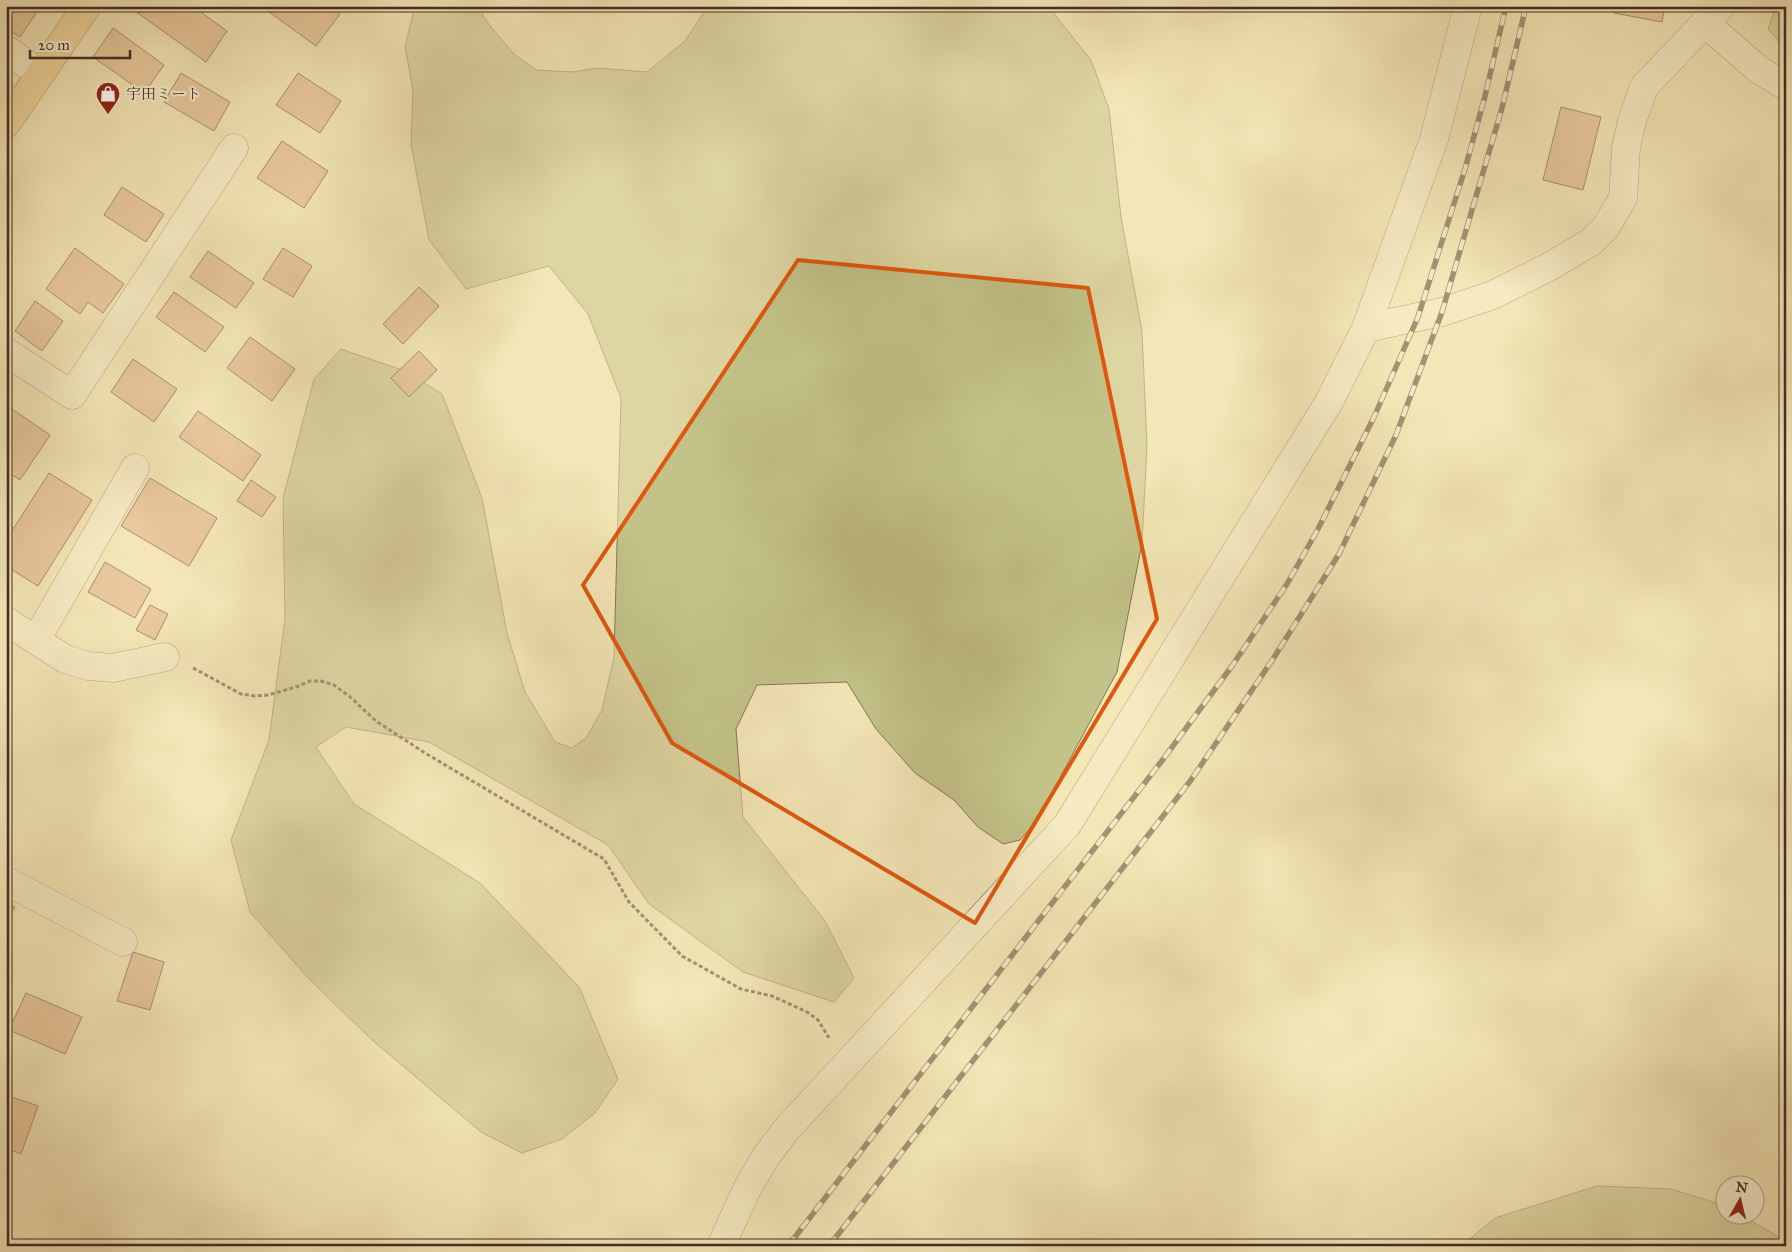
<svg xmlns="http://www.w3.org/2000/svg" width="1792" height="1252" font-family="'IM FELL Great Primer','Noto Serif JP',serif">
  <rect width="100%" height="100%" fill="#f4e6b7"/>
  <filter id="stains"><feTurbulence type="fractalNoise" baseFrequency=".004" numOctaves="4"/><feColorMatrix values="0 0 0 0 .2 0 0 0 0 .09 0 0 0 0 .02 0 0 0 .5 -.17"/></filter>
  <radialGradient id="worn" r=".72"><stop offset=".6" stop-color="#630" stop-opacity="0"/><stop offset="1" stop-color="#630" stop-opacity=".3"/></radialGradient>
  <g fill="#c3c389" stroke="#827856">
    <path d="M415,6H477L490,26L514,54L536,70L573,72L597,68L647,72L685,41L708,6H1048L1091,60L1109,109L1121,217L1142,331L1147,446L1142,543L1117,672L1036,822L1020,840L1003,844L978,827L954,800L915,773L876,729L847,682L757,685L736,729L743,817L825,921L854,978L834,1002L743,972L649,904L608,845L429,742L346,727L316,747L354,804L480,883L579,987L618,1079L595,1113L562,1139L522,1153L481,1132L372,1040L310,980L250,912L231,840L269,740L285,619L283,498L314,379L341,349L405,371L442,394L482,498L507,633L525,692L555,742L572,748L586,738L602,710L614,657L621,398L588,314L549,266L466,289L429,240L411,144L413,90L405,46Z"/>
    <path d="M1776,6H1786V50L1768,29Z"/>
    <path d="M1597,1186L1671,1189L1723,1205L1724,1214L1740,1215L1776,1235L1786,1244V1246H1461L1495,1218Z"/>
  </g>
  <g fill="#dca67e" stroke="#402d24">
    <path d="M6,6H41L20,37L6,28Z"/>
    <path d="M128,6H192L227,31L206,62Z"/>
    <path d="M261,6H328L340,14L316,46Z"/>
    <path d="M1615,6H1665L1662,22L1614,13Z"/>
    <path d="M113,28L164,65L144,93L93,57Z"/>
    <path d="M181,73L230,102L214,131L164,102Z"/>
    <path d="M298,73L341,101L320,133L276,105Z"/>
    <path d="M1561,107L1601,117L1583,190L1543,180Z"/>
    <path d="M282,141L328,171L304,208L257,178Z"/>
    <path d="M122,187L164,214L146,242L104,215Z"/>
    <path d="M75,248L124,284L103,313L88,302L80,314L46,289Z"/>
    <path d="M283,248L312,266L293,297L263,279Z"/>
    <path d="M208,251L254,283L236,308L190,277Z"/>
    <path d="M419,287L439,306L403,344L383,324Z"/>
    <path d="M174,292L224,327L205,352L156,317Z"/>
    <path d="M35,301L63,321L42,351L15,331Z"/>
    <path d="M250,337L295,369L272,401L227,368Z"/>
    <path d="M419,351L437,370L409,397L391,378Z"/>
    <path d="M133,359L177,389L154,422L111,392Z"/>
    <path d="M6,405L50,435L20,480L6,471Z"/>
    <path d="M198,411L261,455L243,481L179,437Z"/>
    <path d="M49,473L92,500L38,586L6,566V540Z"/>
    <path d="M150,478L217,518L189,566L121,526Z"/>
    <path d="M251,480L276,497L262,517L237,501Z"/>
    <path d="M6,489L13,494L6,503Z"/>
    <path d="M105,562L151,589L135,618L88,592Z"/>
    <path d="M150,605L168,614L155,640L136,630Z"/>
    <path d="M6,903L15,907L6,923Z"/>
    <path d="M133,952L164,962L150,1010L117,1001Z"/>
    <path d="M26,993L82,1017L65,1054L9,1030Z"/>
    <path d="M6,1095L38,1106L21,1154L6,1148Z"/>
  </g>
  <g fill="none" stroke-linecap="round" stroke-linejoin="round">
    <defs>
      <g id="minor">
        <path d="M1705,23L1759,70L1786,86"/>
        <path d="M6,49L40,74"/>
        <path d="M1366,328L1442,312L1493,295L1547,268L1591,242L1606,227L1623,198L1626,148L1632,121L1644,87L1721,6"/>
        <path d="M6,352L72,395L234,148"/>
        <path d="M6,621L65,659L88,666L113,668L165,657"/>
        <path d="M36,640L135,468"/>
        <path d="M6,881L123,942"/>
        <path d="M721,1246L747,1189L765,1158L785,1131L1067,825L1329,402L1366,328L1434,139L1468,6"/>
      </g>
      <path id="highway" d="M6,124L87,6"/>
    </defs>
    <use href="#minor" stroke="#6d5b49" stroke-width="29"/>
    <use href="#highway" stroke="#402d24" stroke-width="29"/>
    <path stroke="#402d24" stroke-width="3" stroke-dasharray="4 2.5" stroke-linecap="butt" d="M193,668L241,694L255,696L268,695L296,687L310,681H321L334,685L349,696L376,721L425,753L604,859L629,902L682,956L741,989L772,996L807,1012L818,1020L829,1038"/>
    <use href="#minor" stroke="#f8efd0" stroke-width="28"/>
    <use href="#highway" stroke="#eac37c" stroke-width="28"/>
    <defs>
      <g id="rail">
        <path d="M788,1246L1164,758L1232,666L1287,584L1318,529L1374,417L1418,317L1465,169L1485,96L1506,6"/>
        <path d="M829,1246L1191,780L1273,659L1339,554L1396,435L1442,312L1502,108L1526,6"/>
      </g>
    </defs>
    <use href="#rail" stroke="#402d24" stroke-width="5.5"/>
    <use href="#rail" stroke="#f8efd0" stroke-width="4" stroke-dasharray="11" stroke-linecap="butt"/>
  </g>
  <path d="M0 0H1792V1252H0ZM798,260L1088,288L1157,619L975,923L672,743L583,585Z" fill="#f4e6b7" fill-opacity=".55" fill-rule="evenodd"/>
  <path fill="none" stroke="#e0570d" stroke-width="4" stroke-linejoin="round" d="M798,260L1088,288L1157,619L975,923L672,743L583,585Z"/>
  <defs>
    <symbol id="shop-pin" viewBox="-11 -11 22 30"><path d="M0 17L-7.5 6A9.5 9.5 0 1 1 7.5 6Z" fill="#8f2418" stroke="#f8efd0"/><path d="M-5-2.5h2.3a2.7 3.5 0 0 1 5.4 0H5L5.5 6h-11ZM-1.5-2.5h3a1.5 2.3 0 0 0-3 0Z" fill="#fff"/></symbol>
  </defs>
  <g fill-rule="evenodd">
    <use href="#shop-pin" x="94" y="80" width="28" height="38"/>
  </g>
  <g text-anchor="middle" stroke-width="4" stroke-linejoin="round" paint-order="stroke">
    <g font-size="15" fill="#402d24" stroke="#f8efd0" text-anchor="start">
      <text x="126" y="99">宇田ミート</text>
    </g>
  </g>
  <rect width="1792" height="1252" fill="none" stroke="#f4e6b7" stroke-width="25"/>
  <rect x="8" y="8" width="1777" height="1237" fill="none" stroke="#402d24" stroke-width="2.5"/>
  <rect x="12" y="12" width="1767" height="1227" fill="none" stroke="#402d24"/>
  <g transform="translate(1740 1200) rotate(8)"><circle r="24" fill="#f8efd0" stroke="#aea18b"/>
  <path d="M0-4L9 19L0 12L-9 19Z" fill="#8f2418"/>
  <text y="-8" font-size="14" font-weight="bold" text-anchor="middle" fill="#402d24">N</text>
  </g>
  <path d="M30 50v8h100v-8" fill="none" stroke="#402d24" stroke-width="2.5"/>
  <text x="38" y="50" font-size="15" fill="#402d24" stroke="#f8efd0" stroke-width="4" paint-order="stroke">20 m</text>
  <rect width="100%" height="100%" filter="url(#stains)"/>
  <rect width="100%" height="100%" fill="url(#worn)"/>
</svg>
